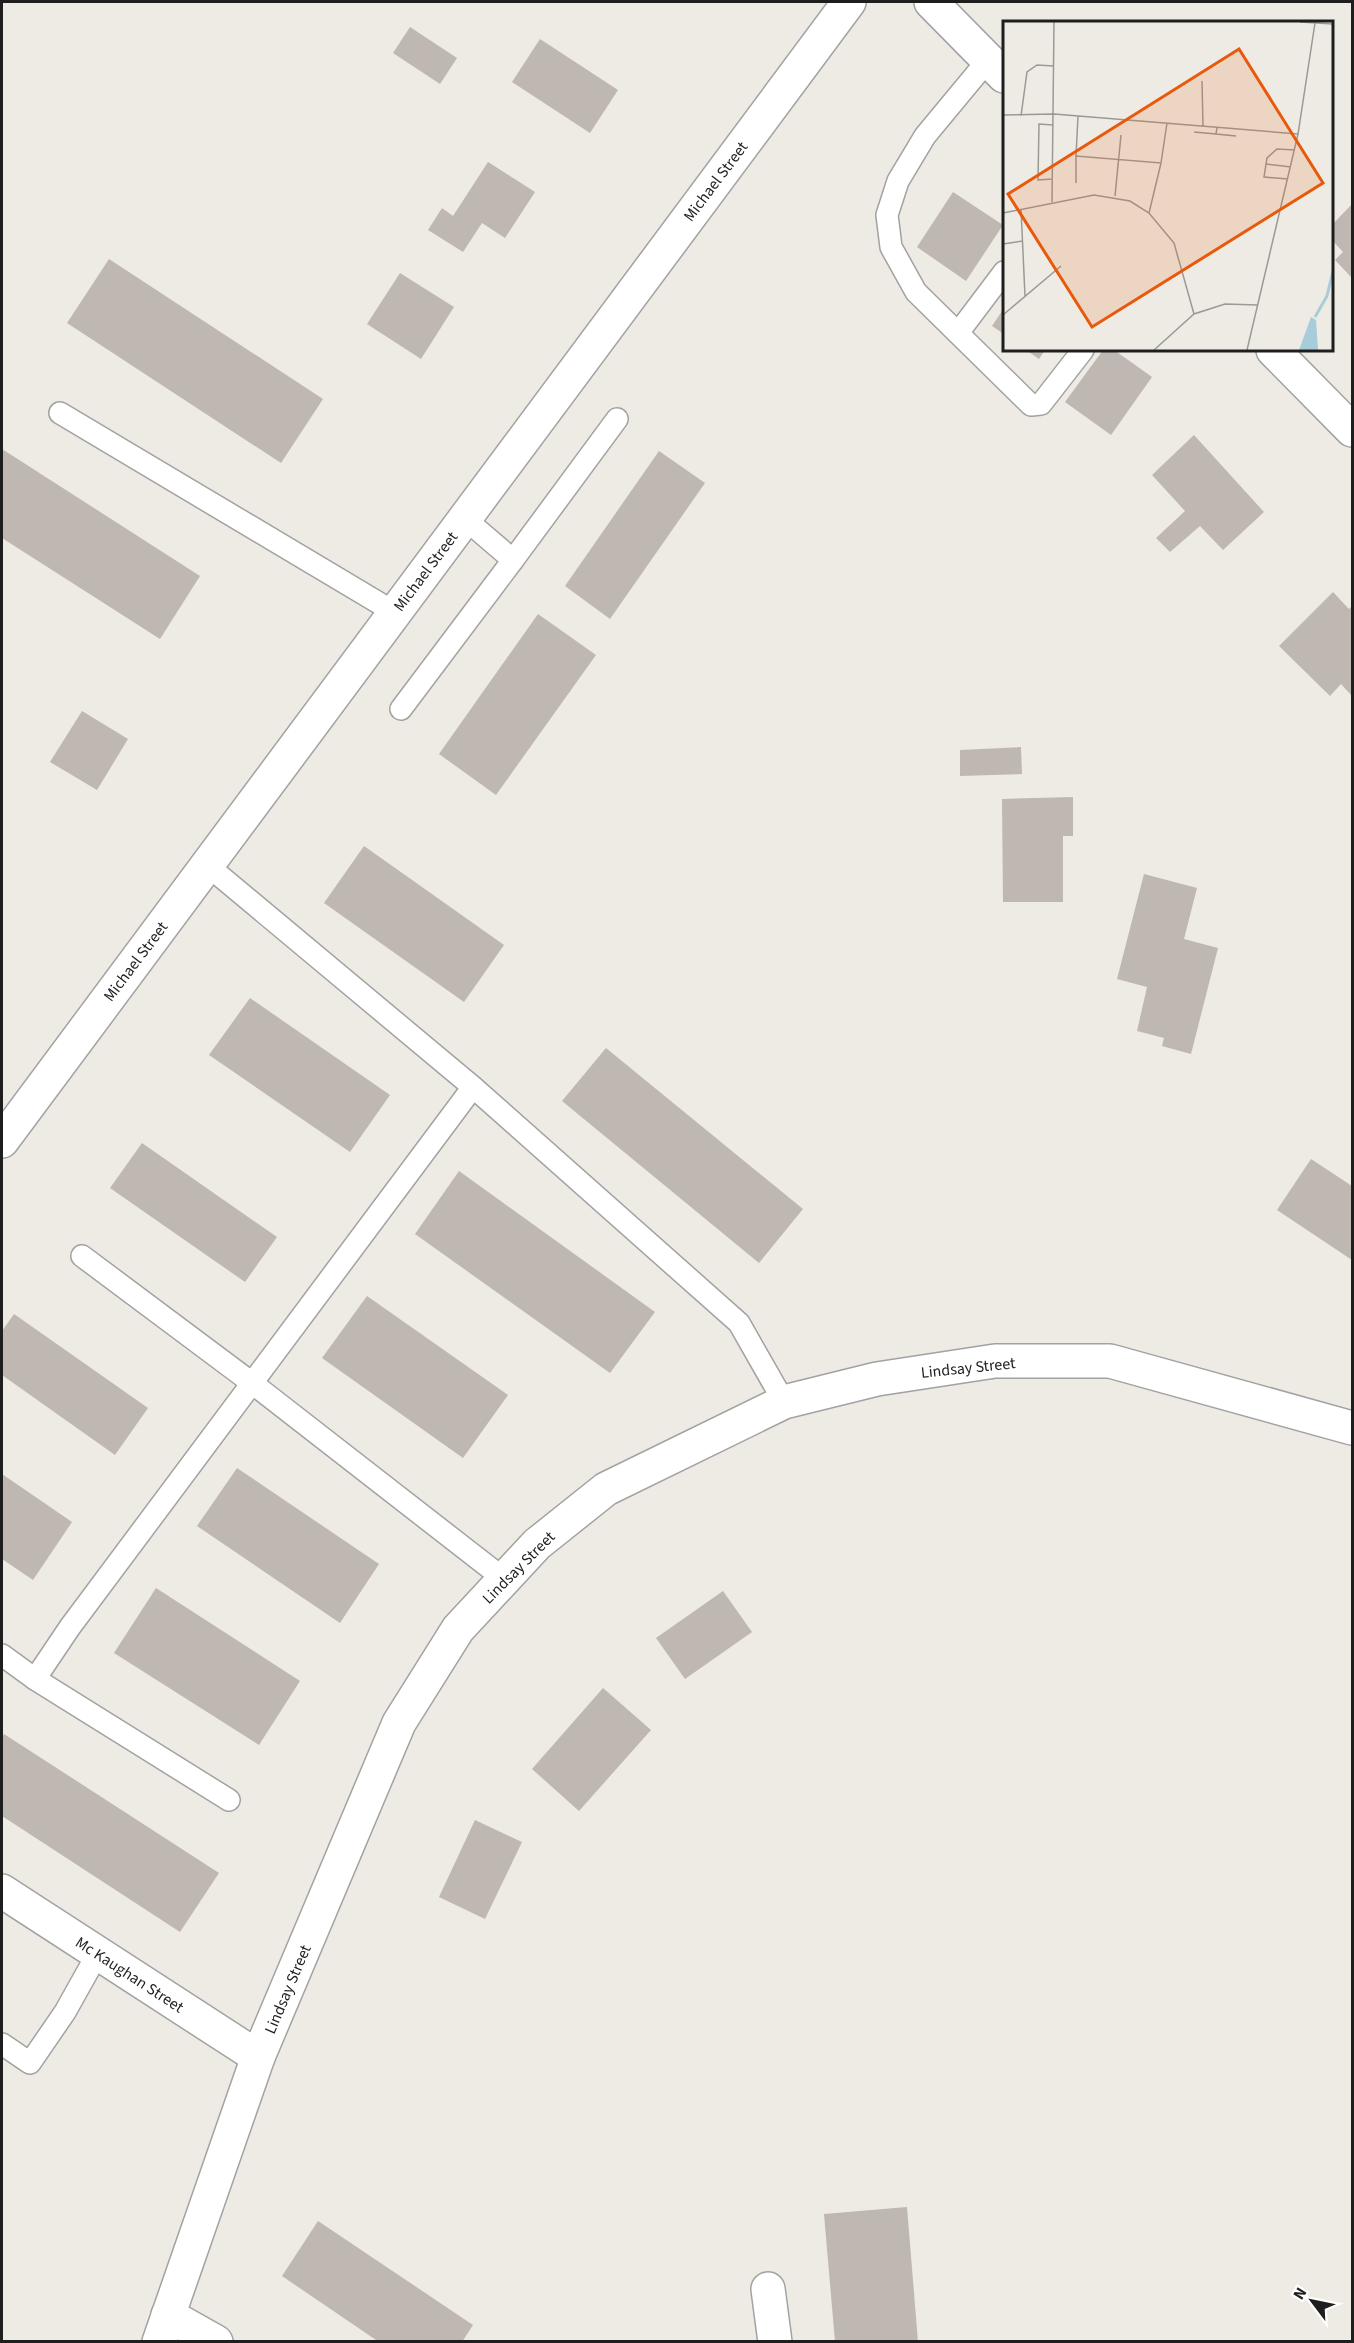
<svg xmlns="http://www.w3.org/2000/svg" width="1354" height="2343" font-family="'Source Sans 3',sans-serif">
  <rect width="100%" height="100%" fill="#eeebe4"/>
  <g fill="#bfb7b1">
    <path d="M410,27L457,58L440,84L393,53Z"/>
    <path d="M540,39L618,90L590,133L512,82Z"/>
    <path d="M488,162L535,192L505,238L482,223L463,252L428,230L442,208L453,216Z"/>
    <path d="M953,192L1003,225L966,281L917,247Z"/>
    <path d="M1352,204V278L1335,260L1343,252L1332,240V225Z"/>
    <path d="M109,259L323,399L281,463L67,323Z"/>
    <path d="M400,273L454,307L421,359L367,324Z"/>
    <path d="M1004,308V334L992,326Z"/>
    <path d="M1026,350H1045L1039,359Z"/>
    <path d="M1103,350H1114L1152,377L1111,435L1065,402Z"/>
    <path d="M1194,435L1264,512L1223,550L1200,526L1170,552L1156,538L1185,511L1152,475Z"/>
    <path d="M2,449L200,576L160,639L2,538Z"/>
    <path d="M659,451L705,483L610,619L565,586Z"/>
    <path d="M1333,592L1349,609L1352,606V696L1341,684L1330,696L1279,646Z"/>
    <path d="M538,614L596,655L496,795L439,754Z"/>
    <path d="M82,711L128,739L97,790L50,762Z"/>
    <path d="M1021,747L1022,774L960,776V750Z"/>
    <path d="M1073,797V836H1063V902H1003L1002,799Z"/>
    <path d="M364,846L504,945L464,1002L324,903Z"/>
    <path d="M1144,874L1197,888L1184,939L1218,948L1191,1054L1162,1046L1164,1038L1137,1031L1147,987L1117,979Z"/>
    <path d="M250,998L390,1095L350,1152L209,1055Z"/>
    <path d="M606,1048L803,1209L759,1263L562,1101Z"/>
    <path d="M142,1143L277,1237L245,1282L110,1188Z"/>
    <path d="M1311,1159L1352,1186V1260L1277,1210Z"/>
    <path d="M459,1171L655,1312L610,1373L415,1234Z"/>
    <path d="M367,1296L508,1395L463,1458L322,1358Z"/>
    <path d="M14,1314L148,1408L115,1455L2,1375V1331Z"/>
    <path d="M237,1468L379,1564L340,1623L197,1526Z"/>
    <path d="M2,1474L72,1522L33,1580L2,1559Z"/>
    <path d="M156,1588L300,1681L259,1745L114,1653Z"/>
    <path d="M723,1591L752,1632L685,1679L656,1638Z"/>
    <path d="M603,1688L651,1730L579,1811L532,1769Z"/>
    <path d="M4,1734L219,1873L180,1932L2,1816V1738Z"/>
    <path d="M475,1820L522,1842L485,1919L439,1897Z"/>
    <path d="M907,2207L918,2342H835L824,2214Z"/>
    <path d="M318,2221L473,2325L462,2342H379L282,2276Z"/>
  </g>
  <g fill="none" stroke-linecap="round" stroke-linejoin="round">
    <defs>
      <g id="service">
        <path d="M988,60L925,136L898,181L887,215L891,247L916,292L1031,405L1041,404L1083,350"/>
        <path d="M958,333L1004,272"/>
        <path d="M60,413L394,612"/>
        <path d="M464,518L513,560L617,419"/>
        <path d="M401,709L513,560"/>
        <path d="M207,865L473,1087L70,1627L35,1679L229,1800"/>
        <path d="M473,1087L739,1323L784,1402"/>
        <path d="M82,1256L252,1383L504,1579"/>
        <path d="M2,1655L35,1679"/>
        <path d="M2,2044L30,2063L65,2012L98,1953"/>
      </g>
      <g id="minor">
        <path d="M931,2L1004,76"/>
        <path d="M1273,350L1352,430"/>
        <path d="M2,1141L849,2"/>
        <path d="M2,1891L258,2057"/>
        <path d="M768,2289L775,2342"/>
        <path d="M168,2315L216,2342"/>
        <path d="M159,2342L258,2057L399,1723L458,1629L537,1544L606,1489L784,1402L877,1379L995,1361H1110L1352,1428"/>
      </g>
    </defs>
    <use href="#service" stroke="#a2a2a2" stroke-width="24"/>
    <use href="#minor" stroke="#a2a2a2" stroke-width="36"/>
    <use href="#service" stroke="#fff" stroke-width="21"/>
    <use href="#minor" stroke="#fff" stroke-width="33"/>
  </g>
  <g text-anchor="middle" stroke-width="4.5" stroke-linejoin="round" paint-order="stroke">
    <g font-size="16" fill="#1e1e1e" stroke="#fff">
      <text transform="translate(715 181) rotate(-53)" y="6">Michael Street</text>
      <text transform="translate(425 571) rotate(-53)" y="6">Michael Street</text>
      <text transform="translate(135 961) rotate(-53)" y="6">Michael Street</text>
      <text transform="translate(968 1367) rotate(-6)" y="6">Lindsay Street</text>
      <text transform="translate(518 1567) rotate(-45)" y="6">Lindsay Street</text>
      <text transform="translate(130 1974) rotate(33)" y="6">Mc Kaughan Street</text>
      <text transform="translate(287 1989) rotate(-67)" y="6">Lindsay Street</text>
    </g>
  </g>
  <g transform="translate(1003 21)">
    <rect width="330" height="330" fill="#eeebe4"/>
    <path d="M308,296L313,299L315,329H296Z" fill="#a7ccda"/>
    <path fill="none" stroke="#a7ccda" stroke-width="3" d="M312,296L324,275L330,250"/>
    <path fill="none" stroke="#9b9995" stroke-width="1.5" d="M297,1L330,3M199,60L200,105M0,94L51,93L295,113M18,95L24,51L34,44L51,45M214,106L213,113L233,115M191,111L213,113M73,135L75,95M263,143L288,146M50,158L35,159L36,103L50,104M285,158L261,156L264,137L274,128L292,129M73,162V135L158,142L164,102M112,175L118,114M49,181L51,1M18,188L22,275M0,192L91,174L127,180L146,192L171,222L191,293M146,192L158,142M0,223L20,220M0,294L58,245M151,329L191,293L222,283L255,284M244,329L295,113L312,2"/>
    <path fill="#e8590c" fill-opacity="0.15" stroke="#e8590c" stroke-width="3" d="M236,28L320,162L89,306L5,173Z"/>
    <rect width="330" height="330" fill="none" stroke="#1e1e1e" stroke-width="3"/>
  </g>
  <rect width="1354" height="2343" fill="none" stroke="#1e1e1e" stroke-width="6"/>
  <g transform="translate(1312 2301) rotate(302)" stroke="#ffffff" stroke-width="4.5" paint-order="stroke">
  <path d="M0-4.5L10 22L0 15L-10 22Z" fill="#1e1e1e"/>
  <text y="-9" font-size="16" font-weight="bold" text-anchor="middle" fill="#1e1e1e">N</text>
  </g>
</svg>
